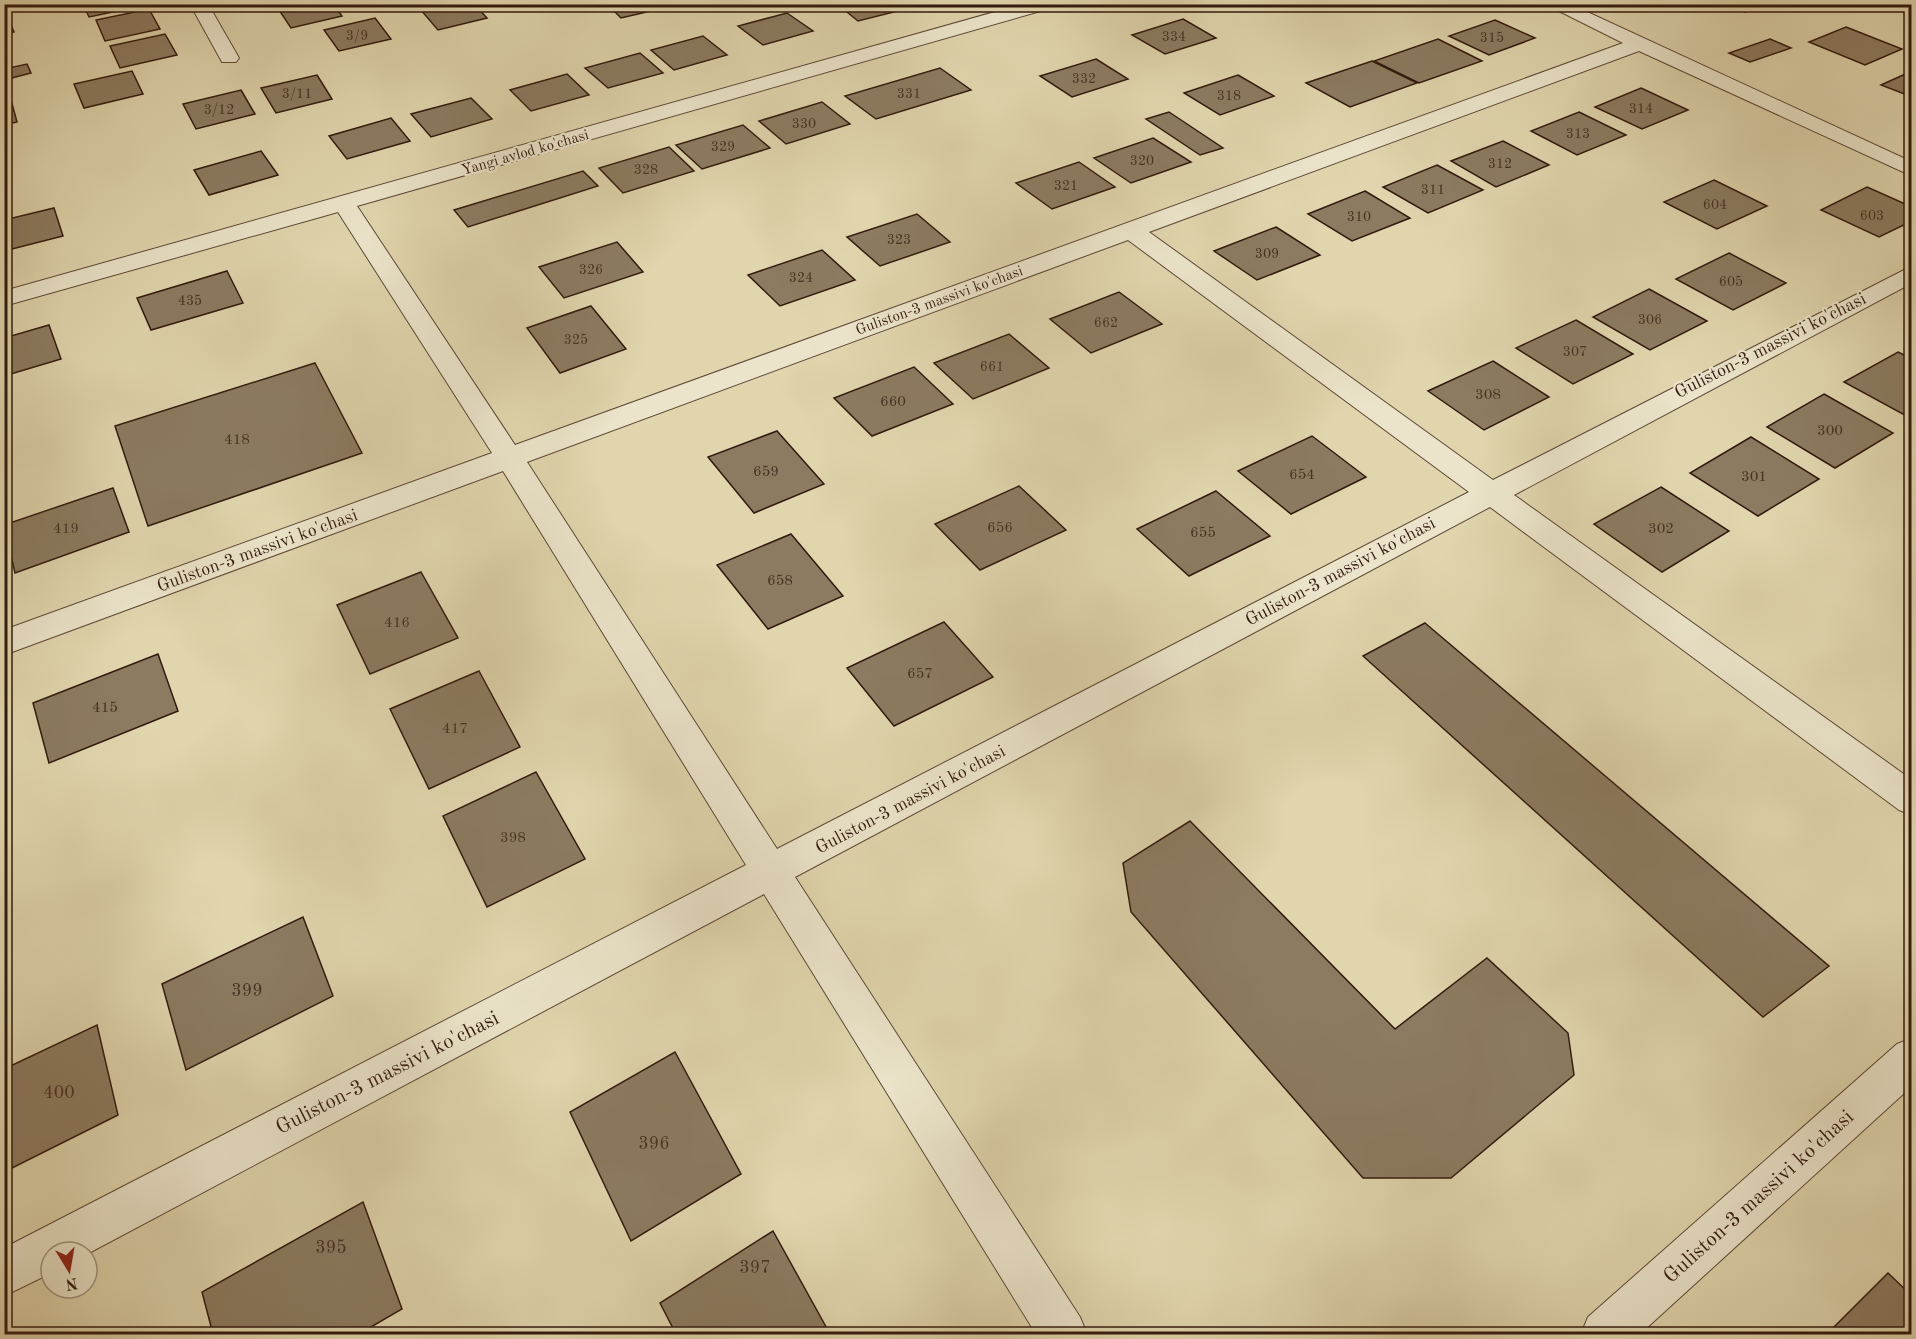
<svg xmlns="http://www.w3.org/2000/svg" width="1916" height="1339" font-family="'Old Standard TT',serif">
  <rect width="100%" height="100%" fill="#e0d5ad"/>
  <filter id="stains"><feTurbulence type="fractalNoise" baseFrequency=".00333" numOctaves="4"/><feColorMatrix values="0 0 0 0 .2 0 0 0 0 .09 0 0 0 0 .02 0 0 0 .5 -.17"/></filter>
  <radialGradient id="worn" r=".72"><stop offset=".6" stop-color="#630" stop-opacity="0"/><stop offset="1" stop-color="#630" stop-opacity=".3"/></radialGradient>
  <g fill="#8c7b61" stroke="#321a0e" stroke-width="1.5">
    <path d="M83,4H141L142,6L89,17Z"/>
    <path d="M289,4H333L342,16L291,28L277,7Z"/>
    <path d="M441,4H474L487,18L438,30L420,9Z"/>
    <path d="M607,4H665L668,7L621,18Z"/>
    <path d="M837,4H894L902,10L858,21Z"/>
    <path d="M1726,4H1756L1761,6L1745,12Z"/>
    <path d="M4,9L14,32L4,34Z"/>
    <path d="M149,9L160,29L105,41L96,20Z"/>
    <path d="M787,13L813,31L763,45L738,26Z"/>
    <path d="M375,18L391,39L339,51L324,30Z"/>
    <path d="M1183,19L1216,38L1165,54L1132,35Z"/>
    <path d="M1495,20L1535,38L1489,55L1449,36Z"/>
    <path d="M1846,27L1902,49L1865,65L1809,42Z"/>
    <path d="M165,34L177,55L120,68L110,46Z"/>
    <path d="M703,36L727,55L674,70L651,50Z"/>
    <path d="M1438,39L1482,61L1419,83L1374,61Z"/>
    <path d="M1770,39L1791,48L1750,62L1729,53Z"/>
    <path d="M640,53L663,73L608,88L585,68Z"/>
    <path d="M1096,59L1128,79L1072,97L1040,76Z"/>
    <path d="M1372,61L1417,83L1350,107L1306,83Z"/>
    <path d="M27,64L31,73L4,80V69Z"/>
    <path d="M940,68L971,90L876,119L845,96Z"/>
    <path d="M132,71L143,94L84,108L74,84Z"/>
    <path d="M1912,71V97L1881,85Z"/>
    <path d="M567,74L589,95L531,111L510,90Z"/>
    <path d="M317,75L332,99L276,113L261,88Z"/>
    <path d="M1238,75L1274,96L1220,115L1184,93Z"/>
    <path d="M1641,88L1688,110L1642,129L1595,107Z"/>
    <path d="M241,90L255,114L196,129L183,104Z"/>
    <path d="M471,98L492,119L431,137L411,114Z"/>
    <path d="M11,100L17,122L4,125V101Z"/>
    <path d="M822,102L850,124L786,144L759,121Z"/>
    <path d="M1169,112L1223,148L1200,155L1146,119Z"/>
    <path d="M1579,112L1626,135L1577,155L1531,131Z"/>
    <path d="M391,118L410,141L347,159L329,136Z"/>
    <path d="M743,125L770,148L702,169L676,145Z"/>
    <path d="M1153,138L1191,162L1131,183L1094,158Z"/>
    <path d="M1503,141L1549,165L1496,187L1451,161Z"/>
    <path d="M669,147L694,171L623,193L599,168Z"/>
    <path d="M261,151L278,175L209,195L194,170Z"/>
    <path d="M1079,162L1115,187L1052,209L1016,183Z"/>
    <path d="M1437,165L1483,190L1428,213L1383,187Z"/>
    <path d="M583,171L598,186L468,227L454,210Z"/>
    <path d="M1714,180L1767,206L1717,229L1664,202Z"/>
    <path d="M1867,187L1912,207V221L1879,237L1821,210Z"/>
    <path d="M1365,191L1410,218L1352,241L1308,214Z"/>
    <path d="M54,208L63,236L4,251V220Z"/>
    <path d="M917,214L950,242L880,266L847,237Z"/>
    <path d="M1276,227L1320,255L1257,280L1214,251Z"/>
    <path d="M617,242L643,272L564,298L539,267Z"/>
    <path d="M822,250L855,280L780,306L748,275Z"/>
    <path d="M1729,253L1786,283L1733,310L1676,279Z"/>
    <path d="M227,271L243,303L151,330L137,298Z"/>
    <path d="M1649,289L1707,321L1650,350L1593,317Z"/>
    <path d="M1119,292L1162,324L1091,353L1050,319Z"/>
    <path d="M591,306L626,349L560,373L527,328Z"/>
    <path d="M1576,320L1633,354L1573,384L1516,348Z"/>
    <path d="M49,325L61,359L4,376V338Z"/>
    <path d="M1009,334L1049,368L973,399L934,363Z"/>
    <path d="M1898,352L1912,359V419L1844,382Z"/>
    <path d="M1493,361L1549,397L1484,430L1428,391Z"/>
    <path d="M315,363L362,453L148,526L115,426Z"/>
    <path d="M914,367L953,404L872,436L834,398Z"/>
    <path d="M1824,394L1893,433L1835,468L1767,427Z"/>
    <path d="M777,431L824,484L754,513L708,457Z"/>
    <path d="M1312,436L1366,477L1291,514L1238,471Z"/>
    <path d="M1751,437L1819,479L1758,516L1690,473Z"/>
    <path d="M1019,486L1066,530L980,570L935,524Z"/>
    <path d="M1661,487L1729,531L1662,572L1594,524Z"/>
    <path d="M113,488L129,532L15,573L4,525Z"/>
    <path d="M1216,491L1270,536L1189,576L1137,529Z"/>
    <path d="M791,534L843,596L768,629L717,565Z"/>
    <path d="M421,572L458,638L370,674L337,605Z"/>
    <path d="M944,622L993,677L894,726L847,668Z"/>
    <path d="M1425,623L1829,966L1763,1017L1363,656Z"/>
    <path d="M158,654L178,711L49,763L33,703Z"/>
    <path d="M479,671L520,747L429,789L390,709Z"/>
    <path d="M536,772L585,859L487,907L443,816Z"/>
    <path d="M1190,821L1395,1029L1487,958L1568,1033L1574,1075L1451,1178H1363L1131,912L1123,863Z"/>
    <path d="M303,917L333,996L186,1070L162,984Z"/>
    <path d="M97,1025L118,1115L4,1172V1069Z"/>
    <path d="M675,1052L741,1174L631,1241L570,1112Z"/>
    <path d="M363,1202L402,1309L359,1334H213L202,1292Z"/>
    <path d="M773,1231L830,1334H676L660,1303Z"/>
    <path d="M1888,1273L1912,1296V1334H1827Z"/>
  </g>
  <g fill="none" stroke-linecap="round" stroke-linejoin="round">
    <defs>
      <g id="minor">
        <path d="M190,4H208L239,58L236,62H222Z"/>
        <path d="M1023,4H1054L1051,8L357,206L515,445L1623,43L1545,4H1570L1912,162V176L1639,51L1149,232L1493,480L1912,266V283L1514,495L1912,780V815L1899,810L1490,507L795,877L1080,1317L1087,1334H1036L764,894L87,1254L51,1252V1273L4,1296V1248L746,865L503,471L4,655V630L492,453L338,212L4,306V291ZM1128,240L1469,492L777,849L527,462Z"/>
        <path d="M1912,1038V1086L1640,1334H1581L1588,1317L1897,1044Z"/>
      </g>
    </defs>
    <use href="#minor" stroke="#5e4936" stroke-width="2"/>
    <use href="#minor" fill="#ebe4ca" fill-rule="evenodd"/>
  </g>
  <g text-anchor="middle" stroke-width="4.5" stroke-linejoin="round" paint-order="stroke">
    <g font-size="14" fill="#483223">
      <text x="357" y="40">3/9</text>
      <text x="1174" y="41">334</text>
      <text x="1492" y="42">315</text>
      <text x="1084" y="83">332</text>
      <text x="297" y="98">3/11</text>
      <text x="909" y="98">331</text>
      <text x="1229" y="100">318</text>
      <text x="1641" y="113">314</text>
      <text x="219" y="114">3/12</text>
      <text x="804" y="128">330</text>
      <text x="1578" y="138">313</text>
      <text x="723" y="151">329</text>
      <text x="1142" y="165">320</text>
      <text x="1500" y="168">312</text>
      <text x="646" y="174">328</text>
      <text x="1066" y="190">321</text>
      <text x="1433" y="194">311</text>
      <text x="1715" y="209">604</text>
      <text x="1872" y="220">603</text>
      <text x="1359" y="221">310</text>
      <text x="899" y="244">323</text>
      <text x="1267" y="258">309</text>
      <text x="591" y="274">326</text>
      <text x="801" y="282">324</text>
      <text x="1731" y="286">605</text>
      <text x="190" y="305">435</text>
      <text x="1650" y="324">306</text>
      <text x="1106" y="327">662</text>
      <text x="576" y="344">325</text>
      <text x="1575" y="356">307</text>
      <text x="992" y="371">661</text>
    </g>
    <g font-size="15" fill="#321a0e" stroke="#ebe4ca">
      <text transform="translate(525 152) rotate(-16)" y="5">Yangi avlod ko'chasi</text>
      <text transform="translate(939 300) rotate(-20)" y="5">Guliston-3 massivi ko'chasi</text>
    </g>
    <g font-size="15" fill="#483223">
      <text x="1488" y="399">308</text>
      <text x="893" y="406">660</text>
      <text x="1830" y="435">300</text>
      <text x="237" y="444">418</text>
      <text x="766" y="476">659</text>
      <text x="1302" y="479">654</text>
      <text x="1754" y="481">301</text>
      <text x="1000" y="532">656</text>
      <text x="66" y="533">419</text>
      <text x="1661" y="533">302</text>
      <text x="1203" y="537">655</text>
      <text x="780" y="585">658</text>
      <text x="397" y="627">416</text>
      <text x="920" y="678">657</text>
      <text x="105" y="712">415</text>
      <text x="455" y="733">417</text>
      <text x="513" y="842">398</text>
    </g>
    <g font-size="18" fill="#321a0e" stroke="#ebe4ca">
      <text transform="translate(1770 345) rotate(-27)" y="6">Guliston-3 massivi ko'chasi</text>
      <text transform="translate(257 550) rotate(-20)" y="6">Guliston-3 massivi ko'chasi</text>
      <text transform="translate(1340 571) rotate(-28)" y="6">Guliston-3 massivi ko'chasi</text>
      <text transform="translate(910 799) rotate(-28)" y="6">Guliston-3 massivi ko'chasi</text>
    </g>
    <g font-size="18" fill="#483223">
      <text x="247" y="996">399</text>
      <text x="59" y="1098">400</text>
      <text x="654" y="1149">396</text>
      <text x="331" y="1253">395</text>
      <text x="755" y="1273">397</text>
    </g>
    <g font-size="21" fill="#321a0e" stroke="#ebe4ca">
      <text transform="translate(387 1072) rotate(-27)" y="7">Guliston-3 massivi ko'chasi</text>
      <text transform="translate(1758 1196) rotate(-42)" y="7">Guliston-3 massivi ko'chasi</text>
    </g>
  </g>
  <rect width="1916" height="1339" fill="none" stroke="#e0d5ad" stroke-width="24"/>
  <rect x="6" y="6" width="1904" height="1327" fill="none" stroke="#321a0e" stroke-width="3"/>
  <rect x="12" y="12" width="1892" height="1315" fill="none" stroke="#321a0e" stroke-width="1.5"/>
  <g transform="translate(69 1270) rotate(169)"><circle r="28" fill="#ebe4ca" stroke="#a1937f" stroke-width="1.5"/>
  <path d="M0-4.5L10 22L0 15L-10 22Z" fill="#8f2418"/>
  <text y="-9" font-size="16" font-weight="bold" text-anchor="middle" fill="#321a0e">N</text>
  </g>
  <rect width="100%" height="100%" filter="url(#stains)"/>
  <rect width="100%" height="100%" fill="url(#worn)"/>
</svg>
